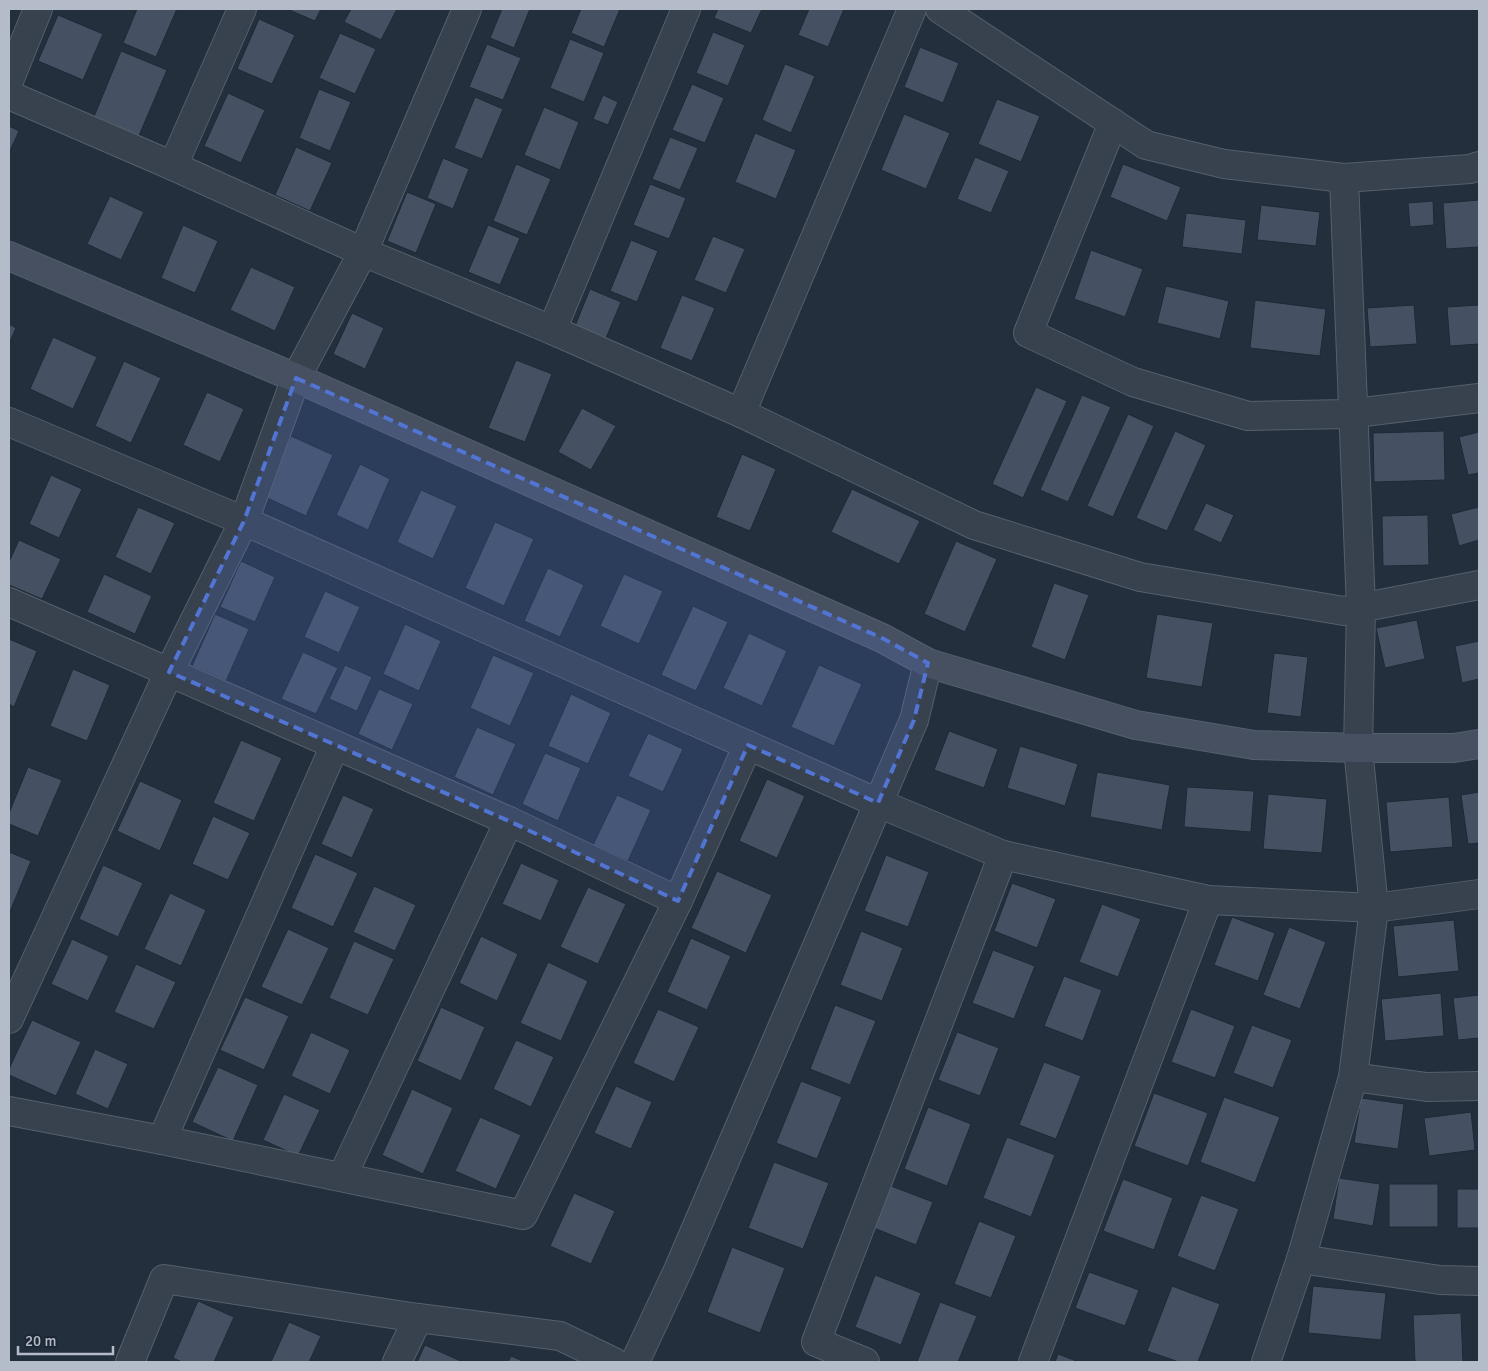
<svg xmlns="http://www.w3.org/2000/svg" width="1488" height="1371" font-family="Signika,sans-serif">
  <rect width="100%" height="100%" fill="#242f3e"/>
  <g fill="#455162" stroke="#1f2835">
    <path d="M137,9H177L156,57L123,43Z"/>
    <path d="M287,9H321L315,21Z"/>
    <path d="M351,9H397L381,40L344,22Z"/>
    <path d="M502,9H530L514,48L490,38Z"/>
    <path d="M581,9H620L604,47L571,33Z"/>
    <path d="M718,9H762L751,33L714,18Z"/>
    <path d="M809,9H844L828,47L798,35Z"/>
    <path d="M58,15L103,34L83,80L38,61Z"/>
    <path d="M259,19L295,35L272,84L237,69Z"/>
    <path d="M713,32L745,45L728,86L696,73Z"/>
    <path d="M340,33L376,49L355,94L319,78Z"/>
    <path d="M570,39L604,53L584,102L550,88Z"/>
    <path d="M487,44L521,58L503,100L469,87Z"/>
    <path d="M920,47L959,63L943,103L904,87Z"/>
    <path d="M121,51L167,70L138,138L93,119Z"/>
    <path d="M785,64L815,76L791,133L762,120Z"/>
    <path d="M692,84L724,98L705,143L672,130Z"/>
    <path d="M319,89L351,102L330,151L299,138Z"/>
    <path d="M228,93L265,110L241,163L204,146Z"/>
    <path d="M603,95L618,102L608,125L593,119Z"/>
    <path d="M475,97L503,109L482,159L454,148Z"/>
    <path d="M997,99L1040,116L1021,162L978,144Z"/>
    <path d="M544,107L579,122L560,170L524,155Z"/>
    <path d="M904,114L950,133L926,189L881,170Z"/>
    <path d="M9,126L19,131L9,153Z"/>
    <path d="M755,133L796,150L776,199L735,182Z"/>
    <path d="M670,137L698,148L680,190L652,179Z"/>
    <path d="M296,147L332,163L310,211L275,195Z"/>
    <path d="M975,157L1009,171L991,213L957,199Z"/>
    <path d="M443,158L469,169L453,209L427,198Z"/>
    <path d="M516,164L551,179L527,235L493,221Z"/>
    <path d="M1123,164L1181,187L1167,221L1110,197Z"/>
    <path d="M650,184L686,198L669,239L633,225Z"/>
    <path d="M407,192L436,204L416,253L387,241Z"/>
    <path d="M110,196L144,212L121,260L87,244Z"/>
    <path d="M1479,200V247L1446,249L1443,203Z"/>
    <path d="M1433,201L1434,225L1410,227L1408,203Z"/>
    <path d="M1261,205L1320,212L1316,246L1257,240Z"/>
    <path d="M1186,213L1246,220L1242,254L1182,247Z"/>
    <path d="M183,225L218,241L195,293L161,278Z"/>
    <path d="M488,225L520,238L500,285L468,272Z"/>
    <path d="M713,236L745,249L726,293L694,280Z"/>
    <path d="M631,240L658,251L637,302L610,291Z"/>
    <path d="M1091,250L1143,269L1125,317L1074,299Z"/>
    <path d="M251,267L295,287L275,331L230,310Z"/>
    <path d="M1166,286L1229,301L1220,339L1157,323Z"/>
    <path d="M590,289L621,302L606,338L575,326Z"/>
    <path d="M682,295L715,308L692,361L660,348Z"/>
    <path d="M1255,300L1326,309L1320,356L1250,348Z"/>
    <path d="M1414,305L1417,344L1370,347L1367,308Z"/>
    <path d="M1479,305V344L1450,346L1447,307Z"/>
    <path d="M352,313L384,328L365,369L333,354Z"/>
    <path d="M9,324L16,328L9,344Z"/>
    <path d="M53,337L97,357L73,409L30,389Z"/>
    <path d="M516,360L552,374L525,442L488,428Z"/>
    <path d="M124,361L161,378L131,443L95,426Z"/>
    <path d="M1036,387L1067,401L1023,498L992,484Z"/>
    <path d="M207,392L244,409L220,462L183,445Z"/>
    <path d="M1082,395L1111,407L1068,502L1040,490Z"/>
    <path d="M582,408L616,426L591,470L558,452Z"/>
    <path d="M1128,414L1154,426L1113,517L1087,506Z"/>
    <path d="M1175,431L1206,445L1167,531L1136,518Z"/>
    <path d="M1444,431L1445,480L1374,482L1373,433Z"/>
    <path d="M1479,432V473L1468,475L1459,437Z"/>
    <path d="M291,436L333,455L306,516L263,496Z"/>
    <path d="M742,454L776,469L750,531L716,517Z"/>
    <path d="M360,464L390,479L368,530L336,515Z"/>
    <path d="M51,475L82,489L59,538L29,524Z"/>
    <path d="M852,489L920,521L899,564L831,532Z"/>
    <path d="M421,490L457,506L433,559L397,542Z"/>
    <path d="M1206,503L1234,515L1221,543L1193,530Z"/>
    <path d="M138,507L175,523L151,574L115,557Z"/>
    <path d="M1479,507V540L1459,546L1451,514Z"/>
    <path d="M1428,515L1429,565L1383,566L1382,516Z"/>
    <path d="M495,522L534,539L504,606L465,588Z"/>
    <path d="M19,540L61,559L42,599L9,585V562Z"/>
    <path d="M956,541L997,559L965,632L924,614Z"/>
    <path d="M241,561L275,577L255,622L220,607Z"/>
    <path d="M548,568L584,585L560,637L524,621Z"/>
    <path d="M104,574L152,596L135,634L87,612Z"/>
    <path d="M624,574L663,591L639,644L600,626Z"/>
    <path d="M1054,583L1089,595L1065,660L1031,647Z"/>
    <path d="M325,591L360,607L339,653L304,637Z"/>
    <path d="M693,606L728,622L696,691L661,675Z"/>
    <path d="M215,614L249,629L226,681L192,666Z"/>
    <path d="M1157,614L1213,623L1202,687L1146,678Z"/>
    <path d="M1417,620L1425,659L1385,668L1376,628Z"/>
    <path d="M405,624L441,641L419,691L383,674Z"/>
    <path d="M749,633L787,651L762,706L723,688Z"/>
    <path d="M9,639L37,651L14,707L9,704Z"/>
    <path d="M1479,641V679L1462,683L1455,646Z"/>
    <path d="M303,652L338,668L316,714L281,699Z"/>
    <path d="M1274,653L1308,657L1301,717L1267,713Z"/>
    <path d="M493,655L534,673L510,726L470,708Z"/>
    <path d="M345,665L372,677L357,711L329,699Z"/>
    <path d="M819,665L862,684L834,746L791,727Z"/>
    <path d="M73,669L110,685L87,741L50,726Z"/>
    <path d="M379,689L413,704L392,750L358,734Z"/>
    <path d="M571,694L611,713L588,764L548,746Z"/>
    <path d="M477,727L516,744L493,795L454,777Z"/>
    <path d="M949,731L998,749L984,788L934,770Z"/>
    <path d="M648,733L683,749L663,792L628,776Z"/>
    <path d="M241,740L282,758L254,821L213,803Z"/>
    <path d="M1020,746L1078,764L1065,806L1007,788Z"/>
    <path d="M545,753L581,768L558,821L522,804Z"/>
    <path d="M28,767L62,780L38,836L9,824V813Z"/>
    <path d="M1097,772L1170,785L1162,830L1090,817Z"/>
    <path d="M767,779L805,796L777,858L739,841Z"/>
    <path d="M140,781L182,800L160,851L117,831Z"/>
    <path d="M1187,787L1254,791L1251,832L1184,827Z"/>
    <path d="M1479,792V843L1468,844L1461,795Z"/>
    <path d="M1268,794L1327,799L1322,853L1263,849Z"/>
    <path d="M343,795L374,809L352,858L321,844Z"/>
    <path d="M617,795L651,810L628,861L593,845Z"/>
    <path d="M1449,797L1453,847L1390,852L1386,802Z"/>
    <path d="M213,816L250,833L228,880L192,864Z"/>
    <path d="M9,852L31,861L9,914Z"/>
    <path d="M315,854L358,873L333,927L291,908Z"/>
    <path d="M886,855L929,872L908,927L864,911Z"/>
    <path d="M521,863L559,880L541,921L502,904Z"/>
    <path d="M103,865L143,883L118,937L79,919Z"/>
    <path d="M717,871L772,895L746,953L691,928Z"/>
    <path d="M1012,883L1056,899L1037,948L994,931Z"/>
    <path d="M374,886L416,905L395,951L353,932Z"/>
    <path d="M588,887L626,904L598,964L560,947Z"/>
    <path d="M170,893L206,910L181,966L144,949Z"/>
    <path d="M1102,904L1141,919L1118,977L1079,962Z"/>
    <path d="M1232,917L1275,933L1258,981L1214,965Z"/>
    <path d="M1454,920L1459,971L1398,977L1393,926Z"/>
    <path d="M1289,927L1326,942L1300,1009L1263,995Z"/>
    <path d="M288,929L329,948L302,1005L261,987Z"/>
    <path d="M861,931L903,948L882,1001L840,985Z"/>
    <path d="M481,936L518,954L497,1001L459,983Z"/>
    <path d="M691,938L731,956L707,1010L667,992Z"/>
    <path d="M72,939L109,956L88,1001L51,984Z"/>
    <path d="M354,941L394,959L368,1015L329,998Z"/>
    <path d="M993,950L1035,966L1014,1019L972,1003Z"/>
    <path d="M548,962L588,981L561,1041L520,1023Z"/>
    <path d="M136,964L176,982L154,1029L114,1012Z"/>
    <path d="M1064,976L1102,990L1083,1041L1044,1026Z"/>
    <path d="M1441,993L1444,1036L1385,1041L1381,999Z"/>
    <path d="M1479,995V1038L1458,1040L1453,998Z"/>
    <path d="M245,997L289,1016L264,1070L220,1050Z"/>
    <path d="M835,1005L876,1021L850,1085L810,1069Z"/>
    <path d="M441,1007L485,1027L461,1081L417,1061Z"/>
    <path d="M658,1009L699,1027L674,1082L633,1063Z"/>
    <path d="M1191,1009L1235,1026L1215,1078L1171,1062Z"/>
    <path d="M32,1020L81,1042L56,1096L9,1075V1069Z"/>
    <path d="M1252,1025L1292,1040L1273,1088L1233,1073Z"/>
    <path d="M311,1032L350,1050L330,1094L291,1076Z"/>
    <path d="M957,1032L999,1048L980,1096L938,1080Z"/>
    <path d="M516,1040L554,1057L531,1107L493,1089Z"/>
    <path d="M95,1049L128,1064L108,1109L75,1094Z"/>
    <path d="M1044,1062L1081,1076L1056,1139L1019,1125Z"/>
    <path d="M218,1067L258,1085L233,1141L192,1122Z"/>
    <path d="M801,1081L842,1097L817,1159L776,1143Z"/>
    <path d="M616,1086L652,1102L631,1149L594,1133Z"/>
    <path d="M412,1089L453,1108L423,1174L382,1155Z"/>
    <path d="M1154,1093L1208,1113L1188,1166L1134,1146Z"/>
    <path d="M284,1094L320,1110L298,1156L263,1140Z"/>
    <path d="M1224,1097L1280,1117L1255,1183L1200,1162Z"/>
    <path d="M1361,1098L1404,1104L1398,1149L1354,1143Z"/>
    <path d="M928,1107L971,1124L947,1186L904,1169Z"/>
    <path d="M1471,1112L1475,1150L1429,1156L1424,1118Z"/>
    <path d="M480,1117L521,1135L496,1189L455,1171Z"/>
    <path d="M1007,1137L1055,1155L1031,1217L983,1198Z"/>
    <path d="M774,1162L829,1183L803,1249L748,1228Z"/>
    <path d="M1339,1178L1380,1184L1373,1226L1333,1219Z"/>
    <path d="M1123,1179L1173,1198L1154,1250L1103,1231Z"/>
    <rect x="1389" y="1184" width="49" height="43"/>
    <path d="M891,1186L933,1202L916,1245L874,1228Z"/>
    <rect x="1457" y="1189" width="22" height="39"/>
    <path d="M574,1193L615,1211L591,1264L550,1246Z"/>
    <path d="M1201,1195L1239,1209L1215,1271L1177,1256Z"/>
    <path d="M979,1221L1016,1236L991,1298L954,1284Z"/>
    <path d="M732,1247L785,1268L760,1333L707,1312Z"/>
    <path d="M1089,1272L1139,1290L1125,1326L1075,1308Z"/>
    <path d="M875,1275L921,1293L901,1345L855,1327Z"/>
    <path d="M1172,1286L1220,1304L1198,1362H1179L1147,1351Z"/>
    <path d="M1313,1286L1386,1293L1381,1340L1308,1333Z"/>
    <path d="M198,1301L234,1317L214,1362H182L173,1358Z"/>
    <path d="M940,1302L977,1316L958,1362H917Z"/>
    <path d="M1461,1313L1463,1362H1415L1413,1315Z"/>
    <path d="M289,1322L321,1336L309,1362H271Z"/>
    <path d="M425,1345L463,1362H417Z"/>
    <path d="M1058,1354L1079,1362H1055Z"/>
    <path d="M511,1356L525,1362H508Z"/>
  </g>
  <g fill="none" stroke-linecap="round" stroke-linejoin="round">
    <defs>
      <g id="street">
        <path d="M940,9L1146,145L1224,164L1344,178L1470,169L1479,166"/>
        <path d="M9,81L38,9"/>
        <path d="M9,95L173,166L363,252L552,330L741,413L974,525L1140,577L1344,611L1479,585"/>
        <path d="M1113,123L1028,333L1133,382L1248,416L1347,414L1479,398"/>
        <path d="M173,166L242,9"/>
        <path d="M552,330L686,9"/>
        <path d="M741,413L912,9"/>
        <path d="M9,422L244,521L878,803L1003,855L1208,900L1374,908L1479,894"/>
        <path d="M9,602L509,821L678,901"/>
        <path d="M9,1019L169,672L244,521L296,378L363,252L467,9"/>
        <path d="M1353,1077L1427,1087L1479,1086"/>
        <path d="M9,1111L162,1140L523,1215L678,901L748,745"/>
        <path d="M162,1140L335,745"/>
        <path d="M342,1177L509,821"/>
        <path d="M1301,1259L1440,1280L1479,1281"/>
        <path d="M130,1362L164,1279L418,1318L560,1336L614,1362"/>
        <path d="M397,1362L418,1318"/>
        <path d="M635,1362L679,1268L914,720L928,663"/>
        <path d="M865,1362L816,1342L1003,855"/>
        <path d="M1033,1362L1208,900"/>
        <path d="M1266,1362L1301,1259L1353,1077L1374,908L1358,748L1361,608L1344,178"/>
      </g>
      <path id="secondary" d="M9,256L296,378L882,638L928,663L1136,725L1254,745L1358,748H1454L1479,744"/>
    </defs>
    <use href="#street" stroke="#565f6c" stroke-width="30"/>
    <use href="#secondary" stroke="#565f6c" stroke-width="30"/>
    <use href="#street" stroke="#38414e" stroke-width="28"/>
    <use href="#secondary" stroke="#465061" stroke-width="28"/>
  </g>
  <path fill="#5274d3" fill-opacity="0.2" stroke="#5274d3" stroke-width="4" stroke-dasharray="10 6" stroke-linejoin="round" d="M296,378L882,638L928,663L914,720L878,803L748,745L678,901L509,821L169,672L244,521Z"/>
  <rect width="1488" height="1371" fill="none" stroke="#b4bcc9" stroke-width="20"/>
  <path d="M18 1346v8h95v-8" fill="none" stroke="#b4bcc9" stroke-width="2.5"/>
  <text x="25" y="1346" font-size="15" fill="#b4bcc9" stroke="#1d2633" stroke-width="4" paint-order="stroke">20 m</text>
</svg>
